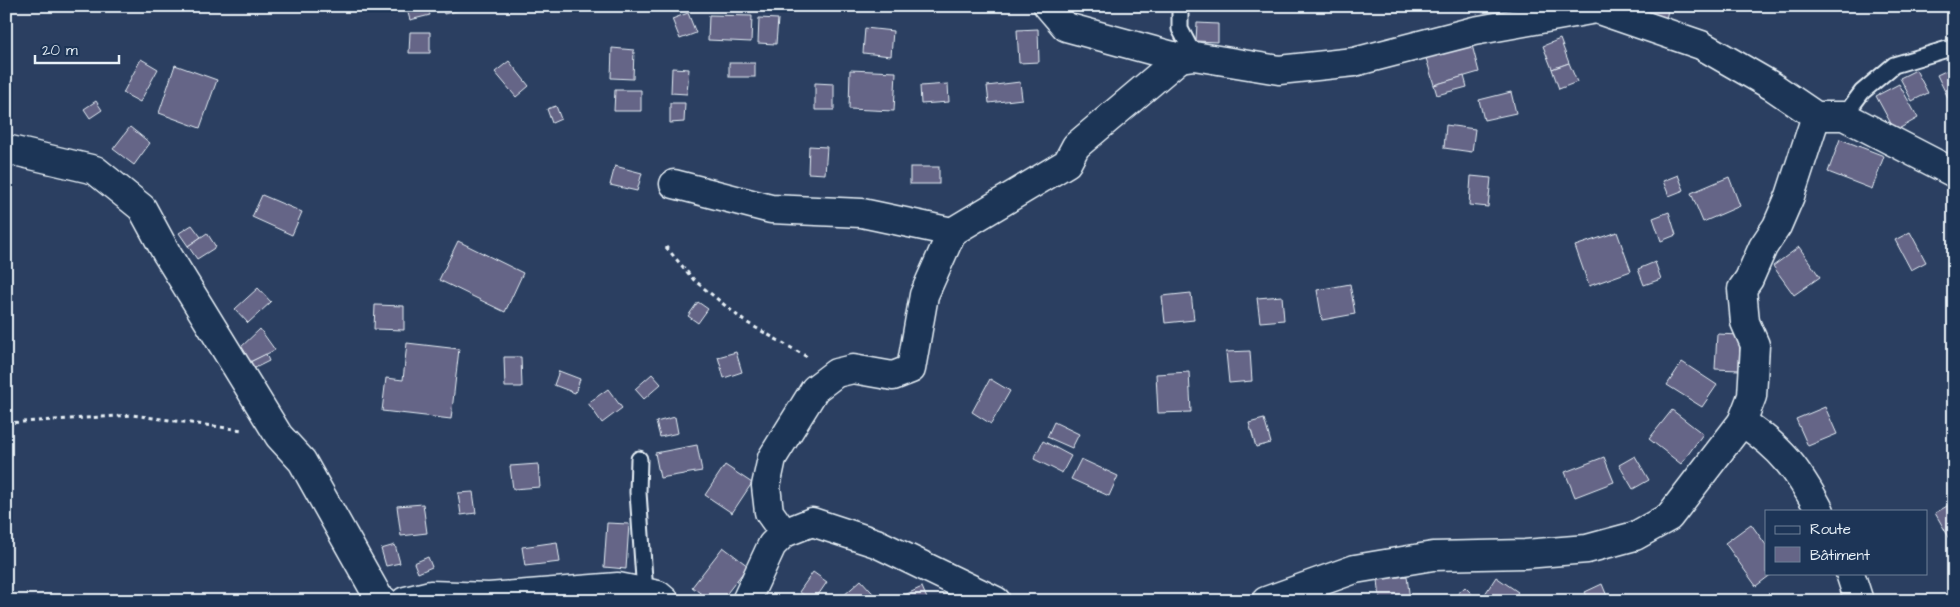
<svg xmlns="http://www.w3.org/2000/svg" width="1960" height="607" font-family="'Architects Daughter',sans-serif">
  <rect width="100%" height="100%" fill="#2b3f61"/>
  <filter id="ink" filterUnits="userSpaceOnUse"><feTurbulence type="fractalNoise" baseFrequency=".02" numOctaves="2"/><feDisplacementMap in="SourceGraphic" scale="10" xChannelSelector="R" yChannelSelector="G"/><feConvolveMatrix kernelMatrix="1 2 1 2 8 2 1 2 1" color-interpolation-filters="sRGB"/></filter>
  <g filter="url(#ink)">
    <g fill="#656587" stroke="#e8f1f8">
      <path d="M406,6H428L430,15L410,20Z"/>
      <path d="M442,6H463L464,9L444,14Z"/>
      <path d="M1644,6H1669L1666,19L1643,14Z"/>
      <path d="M688,13L696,33L680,39L672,19Z"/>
      <path d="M709,15L752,16L751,42L708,40Z"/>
      <path d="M759,18L778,19L776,44L758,43Z"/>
      <path d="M1197,23L1218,24V42L1196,41Z"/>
      <path d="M865,28L893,31L891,56L863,53Z"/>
      <path d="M1038,29L1039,62L1019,63L1017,30Z"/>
      <path d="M410,32H430V53H409Z"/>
      <path d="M1560,39L1569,63L1552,69L1543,46Z"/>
      <path d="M1472,45L1479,72L1434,85L1426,58Z"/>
      <path d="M612,48L634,50L633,79L611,78Z"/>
      <path d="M141,59L158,69L140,102L123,93Z"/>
      <path d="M509,61L529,86L516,97L495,72Z"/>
      <rect x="729" y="63" width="26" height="14"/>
      <path d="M1569,63L1577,82L1559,89L1552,69Z"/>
      <path d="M175,65L217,80L200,128L159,113Z"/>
      <path d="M1954,67V107L1953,108L1937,75Z"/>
      <path d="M672,68L689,69L687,94L671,93Z"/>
      <path d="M850,70L896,72L894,111L849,109Z"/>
      <path d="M1916,70L1928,93L1912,101L1900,78Z"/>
      <path d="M1464,76L1467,87L1437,95L1434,85Z"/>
      <path d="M1020,82L1022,99L989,103L987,86Z"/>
      <path d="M815,83L834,84V110H815Z"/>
      <path d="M948,84L949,102L921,104L920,86Z"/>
      <path d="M1899,84L1918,118L1895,131L1876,96Z"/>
      <path d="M615,90H641V111H614Z"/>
      <path d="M1511,92L1516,113L1484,120L1479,100Z"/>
      <path d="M96,101L102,110L90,118L84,109Z"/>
      <path d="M670,103H685L684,122L670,123Z"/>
      <path d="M556,106L561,119L552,123L547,109Z"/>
      <path d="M1446,125L1475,129L1472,152L1444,148Z"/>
      <path d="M130,127L150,143L134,165L113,149Z"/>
      <path d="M1840,139L1884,156L1872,189L1828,172Z"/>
      <path d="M809,146L827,147L825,174L808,173Z"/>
      <path d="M615,166L642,173L637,191L610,185Z"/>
      <rect x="910" y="167" width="29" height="17"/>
      <path d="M1678,175L1684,190L1669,196L1663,181Z"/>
      <path d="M1471,176L1491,178L1488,207L1469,205Z"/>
      <path d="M1729,177L1740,206L1703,222L1691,193Z"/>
      <path d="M262,195L302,212L292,235L252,217Z"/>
      <path d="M1669,212L1676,235L1661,241L1653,218Z"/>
      <path d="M192,225L201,237L188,246L179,233Z"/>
      <path d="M1617,232L1631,271L1589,286L1575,246Z"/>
      <path d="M1910,232L1926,262L1911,270L1895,240Z"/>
      <path d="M207,233L216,247L197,259L188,246Z"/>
      <path d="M458,241L523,273L505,312L439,280Z"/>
      <path d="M1799,247L1820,277L1794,295L1773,266Z"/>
      <path d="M1655,262L1661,279L1644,285L1638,269Z"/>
      <path d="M1350,284L1355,314L1322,320L1317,290Z"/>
      <path d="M258,288L271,302L248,323L235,309Z"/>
      <path d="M1191,293L1194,320L1165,323L1162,296Z"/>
      <path d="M1282,296L1284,320L1260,322L1257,298Z"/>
      <path d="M698,302L708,309L698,323L688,316Z"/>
      <path d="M375,305L404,306V330L374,329Z"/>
      <path d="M260,329L275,350L248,363L240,348Z"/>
      <path d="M1717,334L1740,335L1739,370L1715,369Z"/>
      <path d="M407,343L459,349L451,419L382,411L386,378L403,380Z"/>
      <path d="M1250,351L1252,381L1229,383L1226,352Z"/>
      <path d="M736,352L742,372L724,378L718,357Z"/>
      <path d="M266,354L269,361L251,370L248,363Z"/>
      <path d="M504,357H521L522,387H505Z"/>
      <path d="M1682,362L1717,385L1702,407L1667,385Z"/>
      <path d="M559,371L580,379L575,393L554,385Z"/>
      <path d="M1189,372L1191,412L1158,413L1156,374Z"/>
      <path d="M652,374L661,384L644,399L635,389Z"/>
      <path d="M990,379L1010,391L991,424L972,412Z"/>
      <path d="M608,389L622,408L602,423L588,403Z"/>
      <path d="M1825,407L1837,434L1808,446L1796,419Z"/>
      <path d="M1672,410L1703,434L1681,464L1649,439Z"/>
      <path d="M675,417L678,433L660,437L656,422Z"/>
      <path d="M1264,419L1271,443L1256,447L1249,423Z"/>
      <path d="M1054,422L1079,434L1072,448L1047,437Z"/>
      <path d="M1043,441L1071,456L1062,473L1034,459Z"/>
      <path d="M697,445L702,471L660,478L655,453Z"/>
      <path d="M1635,456L1649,480L1633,489L1619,465Z"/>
      <path d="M1604,457L1614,482L1575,497L1565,472Z"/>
      <path d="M1081,459L1118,476L1109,496L1071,479Z"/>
      <path d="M538,464L540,487L513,489L510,466Z"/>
      <path d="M725,465L752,483L732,513L705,495Z"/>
      <path d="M473,492L476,513L461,515L458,493Z"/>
      <path d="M1954,502V546L1935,513Z"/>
      <path d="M423,504L427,533L401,536L397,506Z"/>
      <path d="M607,523L629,524L626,569L604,567Z"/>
      <path d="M1751,524L1766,545V573H1773L1756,586L1725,543Z"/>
      <path d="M557,542L560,562L525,566L522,547Z"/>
      <path d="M395,545L400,563L386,566L381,549Z"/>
      <path d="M723,547L748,566L721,601H711L692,587Z"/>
      <path d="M428,557L432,567L418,573L414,563Z"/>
      <path d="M813,572L827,582L814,601L799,592Z"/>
      <path d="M1407,576L1410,601H1380L1378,579Z"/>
      <path d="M1496,577L1518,592L1512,601H1496L1485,594Z"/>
      <path d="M861,580L879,600L878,601H845L842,597Z"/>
      <path d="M1602,584L1609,601H1589L1585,592Z"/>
      <path d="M922,587L928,601H894V600Z"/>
      <path d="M1465,587L1475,597L1471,601H1455L1453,598Z"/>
      <path d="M1327,589L1333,601H1303Z"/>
    </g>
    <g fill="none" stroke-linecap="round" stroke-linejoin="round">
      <defs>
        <g id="service">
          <path d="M1180,6V29L1194,56"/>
          <path d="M1844,116L1862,92L1894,65L1954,47"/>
          <path d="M639,459L638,492L645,593"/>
        </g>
        <g id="minor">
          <path d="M1048,6L1066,27L1180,58L1194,56L1279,70L1354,62L1474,31L1596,9L1701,45L1772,86L1816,116H1844L1954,173"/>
          <path d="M6,149L95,170L142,208L167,254L279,436L302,461L380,600L384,601"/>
          <path d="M674,184L771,209L862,213L952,232"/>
          <path d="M1742,422C1782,448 1798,470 1820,511"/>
          <path d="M784,533L812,522L876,543L996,601"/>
          <path d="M1850,573L1859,601"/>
          <path d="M405,601L430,595L489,597L618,587L658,595L665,601"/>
          <path d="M746,601L772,545L784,533L769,512L766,486L772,458L815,389L836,373L853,369L893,376L911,369L924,295L952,232L1067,163L1076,146L1180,58"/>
          <path d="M1266,601L1355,569L1433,556L1525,554L1587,549L1635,536L1669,517L1742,422L1752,396L1755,345L1745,322L1742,289L1749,279L1763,247L1777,226L1790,196L1816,116"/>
        </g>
      </defs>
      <use href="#service" stroke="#e8f1f8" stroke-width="19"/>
      <use href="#minor" stroke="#e8f1f8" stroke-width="31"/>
      <g stroke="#e8f1f8" stroke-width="3" stroke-dasharray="4 4" stroke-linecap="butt">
        <path d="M666,247L694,280L744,321L809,358"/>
        <path d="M6,423L132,415L242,430"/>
      </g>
      <use href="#service" stroke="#1d3557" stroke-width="15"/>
      <use href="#minor" stroke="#1d3557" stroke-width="28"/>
    </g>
  </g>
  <rect width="1960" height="607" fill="none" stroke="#1d3557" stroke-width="25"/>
  <rect x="12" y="12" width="1935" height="582" fill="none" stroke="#e8f1f8" stroke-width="2" filter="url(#ink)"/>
  <rect x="1765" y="510" width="162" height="65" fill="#1d3557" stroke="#6e8097"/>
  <rect x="1775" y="526" width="25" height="8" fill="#1d3557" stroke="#6e8097"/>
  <text x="1810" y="534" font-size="15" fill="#e8f1f8">Route</text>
  <rect x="1775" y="547" width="25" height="15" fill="#656587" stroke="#6e8097"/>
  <text x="1810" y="560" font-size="15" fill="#e8f1f8">Bâtiment</text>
  <path d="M35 55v8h84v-8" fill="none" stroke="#e8f1f8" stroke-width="2.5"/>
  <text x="42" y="55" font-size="15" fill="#e8f1f8" stroke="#1d3557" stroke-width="4" paint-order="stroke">20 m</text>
</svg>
